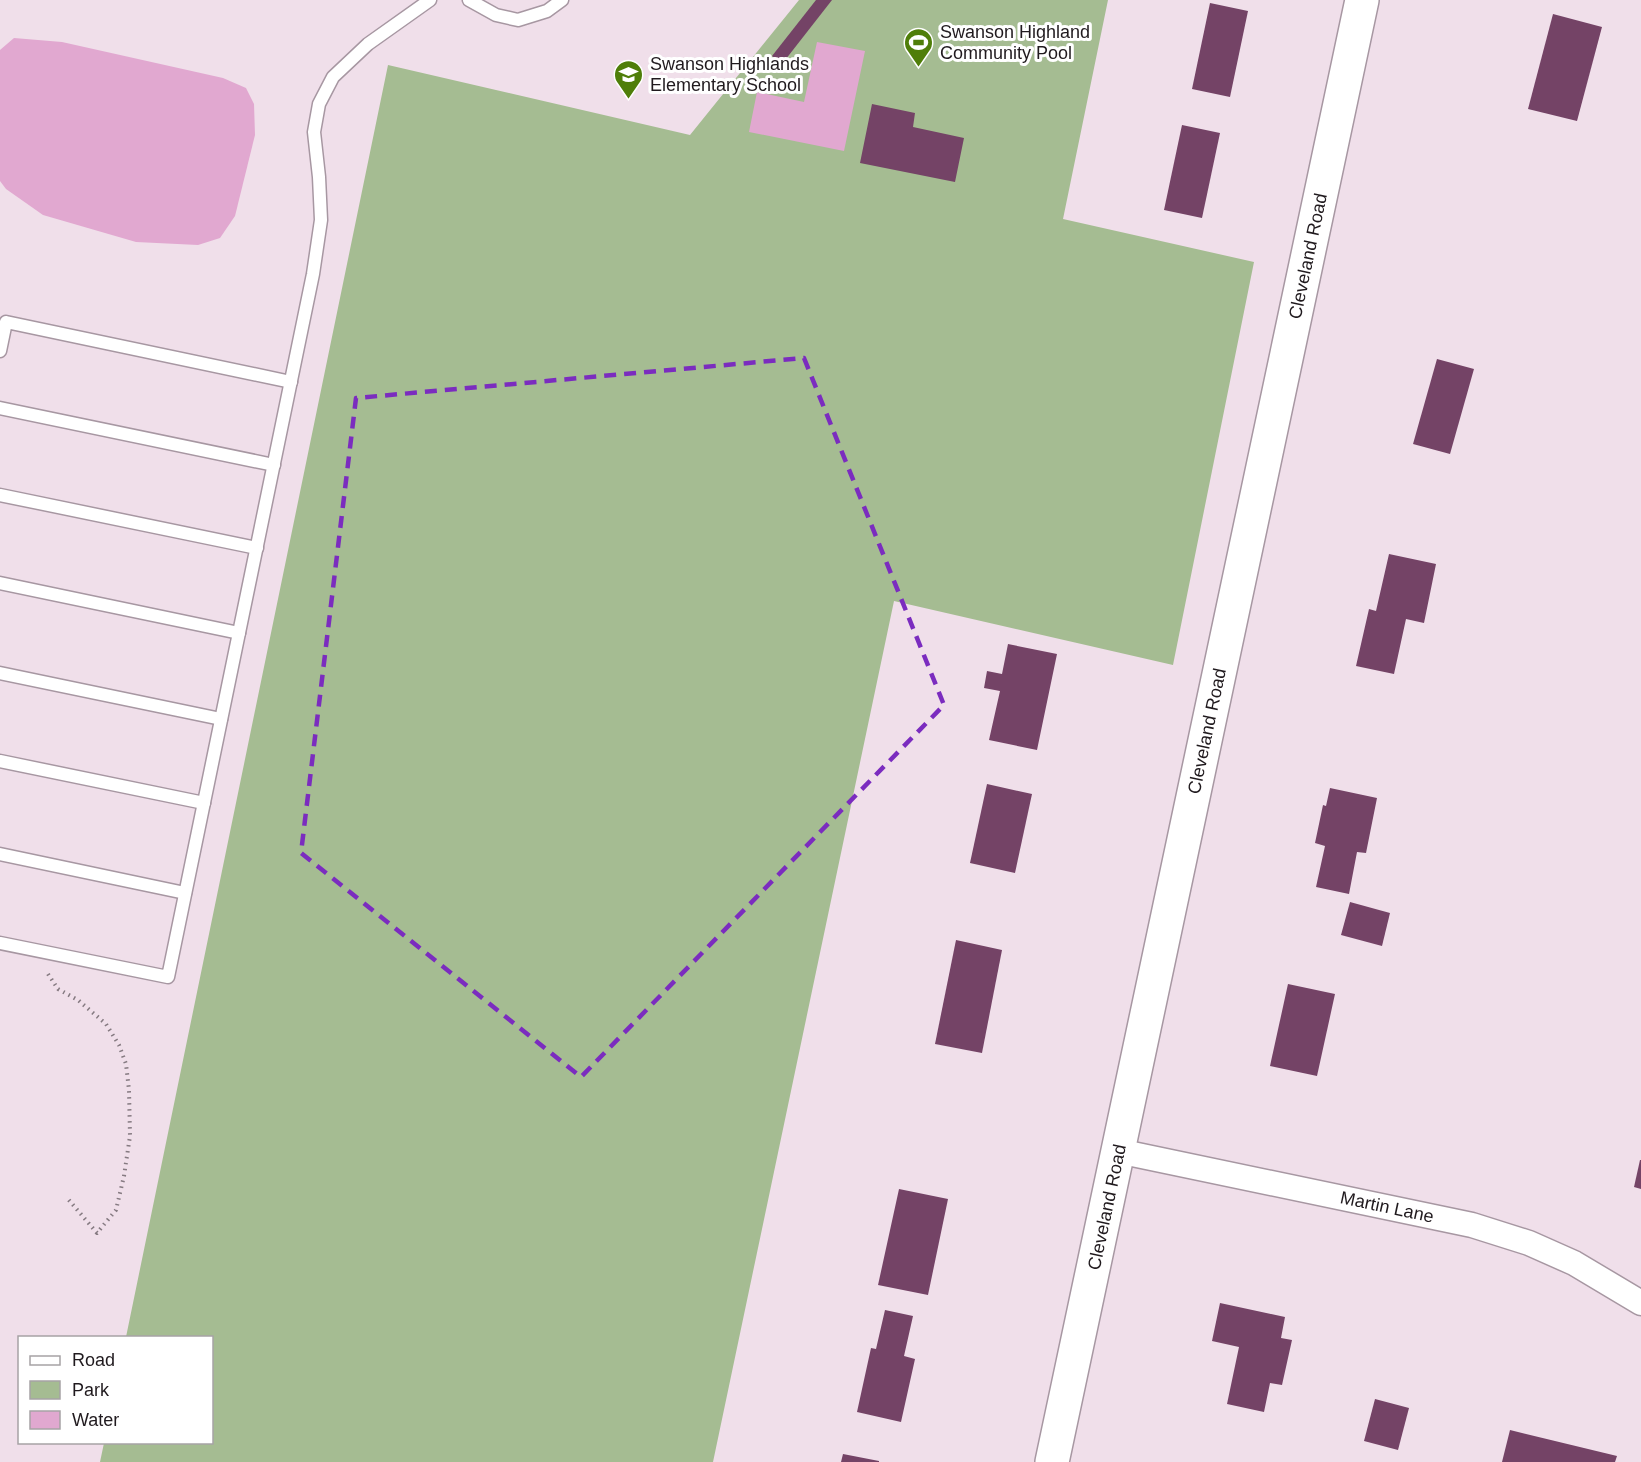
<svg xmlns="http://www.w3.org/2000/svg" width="1641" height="1462" font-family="Helvetica,sans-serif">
  <rect width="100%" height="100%" fill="#f0dfea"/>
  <path fill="#a5bc92" d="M799,0H1108L1063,219L1254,262L1173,665L894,601L713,1462H100L104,1443L212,1442V1338L126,1337L388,65L690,135Z"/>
  <g fill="#e1a8d0">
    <path d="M14,38L62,42L223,78L246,88L254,104L255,135L235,216L220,238L198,245L136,242L43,215L6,189L0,181V50Z"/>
    <path d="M817,42L865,51L844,151L749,132L757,92L804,102Z"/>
  </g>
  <g fill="#744366">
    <path d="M816,0H832L782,64L772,56Z"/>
    <path d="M1210,3L1248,11L1230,97L1192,89Z"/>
    <path d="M1553,14L1602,27L1577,121L1528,109Z"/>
    <path d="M872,104L915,113L913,127L964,138L955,182L860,163Z"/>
    <path d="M1182,125L1220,133L1202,218L1164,210Z"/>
    <path d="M1437,359L1474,369L1450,454L1413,444Z"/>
    <path d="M1389,554L1436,564L1424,623L1406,619L1394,674L1356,666L1369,609L1376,611Z"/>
    <path d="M1008,644L1057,654L1037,750L989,740L1000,691L984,688L987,671L1002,674Z"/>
    <path d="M987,784L1032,794L1015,873L970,863Z"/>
    <path d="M1330,788L1377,798L1366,853L1357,852L1349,894L1316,887L1325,846L1315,843L1323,805L1326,806Z"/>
    <path d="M1350,902L1390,913L1382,946L1341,935Z"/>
    <path d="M956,940L1002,950L982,1053L935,1044Z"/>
    <path d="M1288,984L1335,994L1317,1076L1270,1066Z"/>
    <path d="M1640,1160H1641V1189L1634,1187Z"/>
    <path d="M899,1189L948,1199L928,1295L878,1285Z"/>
    <path d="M1220,1303L1285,1317L1281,1338L1292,1340L1282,1385L1270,1383L1264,1412L1227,1404L1239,1347L1212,1341Z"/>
    <path d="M885,1310L913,1316L904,1356L915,1359L901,1422L857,1412L871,1348L876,1349Z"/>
    <path d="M1375,1399L1409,1408L1398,1450L1364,1441Z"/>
    <path d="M1510,1430L1617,1456L1615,1462H1502Z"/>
    <path d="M843,1454L879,1461V1462H841Z"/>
  </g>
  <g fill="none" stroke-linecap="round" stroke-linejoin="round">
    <defs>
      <g id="service">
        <path d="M469,0L496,15L518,20L547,11L562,0"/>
        <path d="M0,351L6,322L291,382"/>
        <path d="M0,408L274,465"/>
        <path d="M0,495L257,548"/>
        <path d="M0,583L239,633"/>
        <path d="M0,673L221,719"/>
        <path d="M0,761L204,803"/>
        <path d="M0,854L185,893"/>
        <path d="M0,943L168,977L313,274L321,220L319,177L314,132L319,104L333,77L368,44L430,0"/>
      </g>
      <path id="minor" d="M1118,1151L1472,1225L1529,1243L1574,1263L1641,1303"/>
      <path id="secondary" d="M1052,1462L1362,0"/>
    </defs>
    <use href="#service" stroke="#a797a2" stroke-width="15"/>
    <use href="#minor" stroke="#a797a2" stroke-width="27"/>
    <use href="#secondary" stroke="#a797a2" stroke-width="36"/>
    <path stroke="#857a81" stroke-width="4" stroke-dasharray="1.5 4.5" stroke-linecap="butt" d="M48,974L58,989L78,1000L106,1024L119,1045L126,1064L129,1090L130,1136L124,1176L116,1210L97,1233L68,1199"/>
    <use href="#service" stroke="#fff" stroke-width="12"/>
    <use href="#minor" stroke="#fff" stroke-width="24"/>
    <use href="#secondary" stroke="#fff" stroke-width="33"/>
  </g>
  <path fill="none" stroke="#7b2cbf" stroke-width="4.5" stroke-dasharray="12 8" stroke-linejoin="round" d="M804,358L944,705L581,1077L301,853L356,398Z"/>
  <defs>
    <symbol id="stadium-pin" viewBox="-11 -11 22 30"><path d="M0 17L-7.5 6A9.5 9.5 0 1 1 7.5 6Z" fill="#4f7e09" stroke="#fff"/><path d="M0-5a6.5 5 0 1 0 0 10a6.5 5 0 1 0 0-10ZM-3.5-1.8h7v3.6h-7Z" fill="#fff"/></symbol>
    <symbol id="school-pin" viewBox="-11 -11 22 30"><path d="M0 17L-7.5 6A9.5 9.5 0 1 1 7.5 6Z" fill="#4f7e09" stroke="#fff"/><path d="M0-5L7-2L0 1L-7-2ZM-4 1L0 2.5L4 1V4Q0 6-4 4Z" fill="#fff"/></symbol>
  </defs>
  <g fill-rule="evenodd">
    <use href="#stadium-pin" x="902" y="26" width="33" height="45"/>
    <use href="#school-pin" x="612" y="58" width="33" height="45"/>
  </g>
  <g text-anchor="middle" stroke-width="6" stroke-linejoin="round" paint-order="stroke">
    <g font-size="18" fill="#201a1e" stroke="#fff" text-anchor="start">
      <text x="940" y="38">Swanson Highland<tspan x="940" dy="21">Community Pool</tspan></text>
      <text x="650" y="70">Swanson Highlands<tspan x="650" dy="21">Elementary School</tspan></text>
    </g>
    <g font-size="18" fill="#201a1e" stroke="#fff">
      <text transform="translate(1308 256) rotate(-78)" y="6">Cleveland Road</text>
      <text transform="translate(1207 731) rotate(-78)" y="6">Cleveland Road</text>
      <text transform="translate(1107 1207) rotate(-78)" y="6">Cleveland Road</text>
      <text transform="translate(1387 1207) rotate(12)" y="6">Martin Lane</text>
    </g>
  </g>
  <rect x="18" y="1336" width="195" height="108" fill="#ffffff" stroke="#a6a3a5" stroke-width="1.5"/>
  <rect x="30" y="1356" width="30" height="9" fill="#ffffff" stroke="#a6a3a5" stroke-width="1.5"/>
  <text x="72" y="1366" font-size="18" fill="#201a1e">Road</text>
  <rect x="30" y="1381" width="30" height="18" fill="#a5bc92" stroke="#a6a3a5" stroke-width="1.5"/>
  <text x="72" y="1396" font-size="18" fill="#201a1e">Park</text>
  <rect x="30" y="1411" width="30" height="18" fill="#e1a8d0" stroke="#a6a3a5" stroke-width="1.5"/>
  <text x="72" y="1426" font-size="18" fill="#201a1e">Water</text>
</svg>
